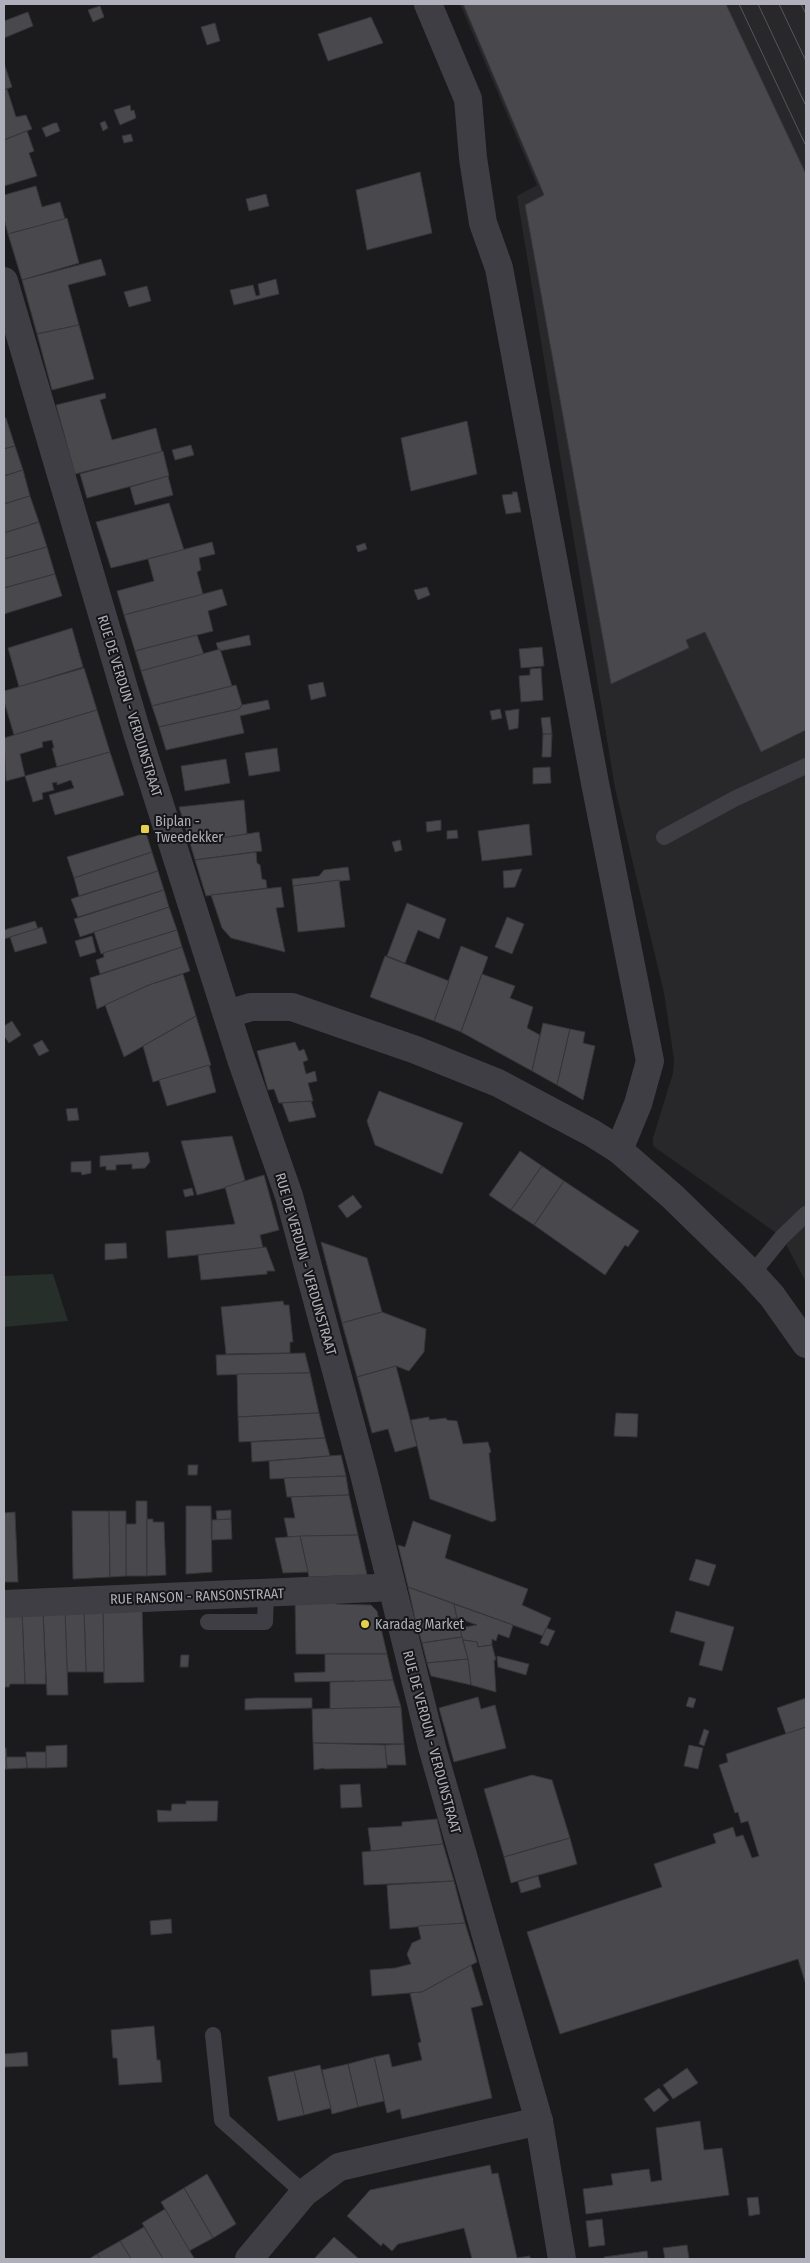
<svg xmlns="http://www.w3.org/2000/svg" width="810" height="2263" font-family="'Fira Sans Condensed',sans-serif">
  <rect width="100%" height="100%" fill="#1b1b1d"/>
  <path fill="#28272a" d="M460,4H806V1282L782,1237L653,1146V1138L673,1073L674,1059L664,993L615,788L517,196L537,185Z"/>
  <path fill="#272f2a" d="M53,1274L68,1321L4,1327V1276Z"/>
  <g fill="#49484d" stroke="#363539">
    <path d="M463,4H726L806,174V730L761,752L705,632L686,640L689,648L611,684L525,205L544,195Z"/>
    <path d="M100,6L104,17L93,22L88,10Z"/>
    <path d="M28,12L33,26L4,38V21Z"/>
    <path d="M371,17L383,43L328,61L318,34Z"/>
    <path d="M215,23L220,41L207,45L201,27Z"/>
    <path d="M4,63L12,87L4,90Z"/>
    <path d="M7,89L16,117L26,115L32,129L4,140V90Z"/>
    <path d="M130,105L131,111L134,110L136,118L120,125L114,110Z"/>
    <path d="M105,121L108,128L103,131L100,123Z"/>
    <path d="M54,123H57L60,131L46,137L42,128Z"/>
    <path d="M27,131L34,151L29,153L37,176L4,186V140Z"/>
    <path d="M131,134L133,141L124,143L122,136Z"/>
    <path d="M420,172L432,233L367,250L356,190Z"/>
    <path d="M36,186L42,207L60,202L65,219L8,234L4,219V195Z"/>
    <path d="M266,194L269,206L249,211L246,199Z"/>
    <path d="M67,218L79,263L22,280L8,234Z"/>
    <path d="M101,259L106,275L68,285L79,325L37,334L22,280Z"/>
    <path d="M276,279L279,294L234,305L230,290L253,285L256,296L260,295L258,284Z"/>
    <path d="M147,286L151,301L129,307L124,292Z"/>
    <path d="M79,325L94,379L52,390L37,334Z"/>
    <path d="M105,393L106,398L100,400L112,440L156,428L162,452L75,474L56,405Z"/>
    <path d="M4,418H6L15,446L4,449Z"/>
    <path d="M467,421L477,474L411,491L401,438Z"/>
    <path d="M191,445L194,455L175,460L172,450Z"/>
    <path d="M15,446L23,470L4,476V449Z"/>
    <path d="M163,451L169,476L87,498L80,474Z"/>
    <path d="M23,470L30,496L4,504V476Z"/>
    <path d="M168,476L173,495L135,505L130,487Z"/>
    <path d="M512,492H517L521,512L506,514L502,495L513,494Z"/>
    <path d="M30,496L39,522L4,533V504Z"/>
    <path d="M169,503L184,550L111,568L96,522Z"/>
    <path d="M39,522L47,547L4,559V533Z"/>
    <path d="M212,542L215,554L199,558L201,570L197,572L203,595L124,615L117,591L154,581L148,559Z"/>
    <path d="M365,543L367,549L358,552L356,546Z"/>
    <path d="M47,547L55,574L4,588V559Z"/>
    <path d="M55,574L62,596L4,614V588Z"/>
    <path d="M427,587L430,595L418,600L414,590Z"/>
    <path d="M222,589L227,605L208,611L213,631L135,651L124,615Z"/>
    <path d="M72,628L83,667L19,687L8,648Z"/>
    <path d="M197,635L204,655L141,671L135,651Z"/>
    <path d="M249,635L251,645L219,651L216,643Z"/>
    <path d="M542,647L544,666L521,668L519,649Z"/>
    <path d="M220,649L232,686L152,706L141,671Z"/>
    <path d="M84,668L97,710L14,735L4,701V691Z"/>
    <path d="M541,668L543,700L521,702L519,676L530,675V669Z"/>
    <path d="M323,682L326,696L311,700L308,685Z"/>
    <path d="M236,685L242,705L239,709L159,727L152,706Z"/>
    <path d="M268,700L270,709L240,716L244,733L166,750L159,727L239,709L242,705Z"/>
    <path d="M500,709L502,718L492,720L490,711Z"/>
    <path d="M519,709L518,728L509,730L505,711Z"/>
    <path d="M97,710L110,752L57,767L52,748H54L52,740L42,742L43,747L20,754L25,776L6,781L4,738Z"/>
    <path d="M550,717L552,734H543L541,718Z"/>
    <path d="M543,734H552L551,757H542Z"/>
    <path d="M277,748L280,771L249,776L245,753Z"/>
    <path d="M110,752L124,795L55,815L49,795L74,788L71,780L57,785V782L52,783L54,790L42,793L43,799L33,802L25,776Z"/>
    <path d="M226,759L230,783L185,791L181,766Z"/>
    <path d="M550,767L551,783L533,784V768Z"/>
    <path d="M244,800L247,834L190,843L179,807Z"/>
    <path d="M441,820V830L427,832L426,822Z"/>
    <path d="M529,824L532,855L482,861L478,831Z"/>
    <path d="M457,830L458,838L447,839V831Z"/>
    <path d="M259,832L262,851L195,860L190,843Z"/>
    <path d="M146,833L152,852L74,878L67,857Z"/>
    <path d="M400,840L402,850L395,852L392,842Z"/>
    <path d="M152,852L158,871L79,896L74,878Z"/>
    <path d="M256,852L257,863L260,865L262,879L266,880L267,888L206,896L195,860Z"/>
    <path d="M348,867L350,880L293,886L292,879L319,876L324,870Z"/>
    <path d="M522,869L515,887L504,888L503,871Z"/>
    <path d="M158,871L164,890L78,917L71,899Z"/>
    <path d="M339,880L345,927L298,932L293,886Z"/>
    <path d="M281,887L284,907L276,908L285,952L231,938L222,928L211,895Z"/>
    <path d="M164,890L169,907L80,937L74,919Z"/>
    <path d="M407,903L446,919L439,939L418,930L405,963L387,956Z"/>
    <path d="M169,907L177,930L101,954L94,932Z"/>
    <path d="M507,917L524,924L512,954L495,947Z"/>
    <path d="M35,921L38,929L4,939V930Z"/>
    <path d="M42,927L47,943L15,952L10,937Z"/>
    <path d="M177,930L182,947L100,974L96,960L104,957L103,953Z"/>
    <path d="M92,936L96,952L80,957L75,941Z"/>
    <path d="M461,946L488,957L461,1032L434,1021Z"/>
    <path d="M182,947L190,971L149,985L97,1009L90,978Z"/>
    <path d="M385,956L449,981L434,1021L370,997Z"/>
    <path d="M183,974L196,1016L124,1057L105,1005L149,985Z"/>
    <path d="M482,974L515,986L510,998L533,1007L527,1028L540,1035L532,1071L461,1032Z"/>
    <path d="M196,1016L211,1065L153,1082L143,1046Z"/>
    <path d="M12,1021L21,1035L9,1043L4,1036V1026Z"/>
    <path d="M543,1023L570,1029L557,1085L532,1071Z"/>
    <path d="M570,1029L585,1032L583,1043L595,1046L583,1100L557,1085Z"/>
    <path d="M42,1040L49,1051L39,1056L33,1045Z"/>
    <path d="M295,1042L299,1051L304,1049L308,1060L303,1062L306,1074L315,1071L317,1081L308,1083L313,1101L279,1103L274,1089L268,1090L257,1051Z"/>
    <path d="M209,1065L216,1092L167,1106L159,1080Z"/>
    <path d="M379,1091L463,1123L442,1174L375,1145L367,1121Z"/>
    <path d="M311,1101L316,1117L289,1122L282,1103Z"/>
    <path d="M77,1108L79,1120L68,1121L66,1109Z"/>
    <path d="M232,1136L245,1180L240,1184L197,1195L181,1141Z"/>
    <path d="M520,1151L542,1166L511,1210L489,1195Z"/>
    <path d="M148,1152L150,1162L145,1168L132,1169V1164L116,1165V1170H106V1166L100,1167V1156Z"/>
    <path d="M91,1161V1173L82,1175L81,1172H71V1162Z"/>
    <path d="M542,1166L564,1181L534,1225L511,1210Z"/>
    <path d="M264,1175L279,1230L260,1235L263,1248L168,1258L166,1231L235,1224L225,1187Z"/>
    <path d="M564,1181L639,1231L628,1247L625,1245L605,1275L534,1225Z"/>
    <path d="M192,1188L194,1195L185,1197L183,1190Z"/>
    <path d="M353,1195L362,1207L347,1218L338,1206Z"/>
    <path d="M321,1242L367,1258L382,1312L342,1323Z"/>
    <path d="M126,1243L127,1258L105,1260V1244Z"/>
    <path d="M266,1247L275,1271H267V1274L201,1280L198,1255Z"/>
    <path d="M283,1301L284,1305H289L293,1342H290V1353L226,1354L221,1307Z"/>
    <path d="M382,1312L426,1329L424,1352L409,1371L396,1366L357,1377L342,1323Z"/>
    <path d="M305,1353L310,1373L217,1375L216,1355Z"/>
    <path d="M396,1366L417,1446L395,1452L388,1429L372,1433L357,1377Z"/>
    <path d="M310,1373L319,1413L238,1417L237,1374Z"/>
    <path d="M319,1413L325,1438L239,1442L238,1417Z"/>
    <path d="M616,1413L638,1414L637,1437L614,1436Z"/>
    <path d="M429,1417V1420L446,1418L447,1420L457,1421L463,1444L488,1442L491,1452L489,1453L496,1520L492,1522L430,1499L411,1420Z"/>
    <path d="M325,1438L330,1456L252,1462L251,1442Z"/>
    <path d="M341,1455L346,1476L270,1479L269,1461Z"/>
    <path d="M188,1465H198L197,1475H188Z"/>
    <path d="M346,1476L349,1495L287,1497L284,1478Z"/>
    <path d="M349,1495L358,1535L288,1537L284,1518H295L291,1497Z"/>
    <path d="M136,1501H147V1576H126V1524H136Z"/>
    <path d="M186,1506H211L212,1572L186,1574Z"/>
    <path d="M231,1510V1519L217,1520L216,1511Z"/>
    <path d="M72,1511H109L110,1577L73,1579Z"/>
    <path d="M109,1511H126V1576L110,1577Z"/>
    <path d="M15,1512L18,1582H4V1513Z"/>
    <path d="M147,1519H153V1522H164L166,1575L147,1576Z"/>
    <path d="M231,1519L232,1539L212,1540V1520Z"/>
    <path d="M413,1521L451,1535L445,1558L528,1589L522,1605L551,1618L543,1636L408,1587L398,1545L405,1547Z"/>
    <path d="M358,1535L367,1575L309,1577L300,1536Z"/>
    <path d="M300,1536L308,1572L283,1573L275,1538Z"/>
    <path d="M696,1559L716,1565L709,1586L689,1580Z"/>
    <path d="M408,1587L454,1604L457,1618L416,1623Z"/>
    <path d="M295,1599L335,1600L336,1604L371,1605L377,1611L387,1654H296Z"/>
    <path d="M454,1604L513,1625L509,1638L498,1634L496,1641L492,1639V1645L478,1647L477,1642L463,1640L459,1628L477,1625L457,1618Z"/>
    <path d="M142,1606L144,1682L104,1683L103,1608Z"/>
    <path d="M103,1608L104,1672H86L84,1609Z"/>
    <path d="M84,1609L86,1672H67L65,1610Z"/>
    <path d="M65,1610L68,1695H47L43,1611Z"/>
    <path d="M43,1611L46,1684H25L22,1612Z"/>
    <path d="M676,1611L734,1627L722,1671L699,1665L705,1642L670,1632Z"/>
    <path d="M22,1612L25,1684H10L9,1687H4V1613Z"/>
    <path d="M457,1618L462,1637L422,1643L416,1623Z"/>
    <path d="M546,1628L555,1631L548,1646L540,1643Z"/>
    <path d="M462,1637L468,1659L427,1663L422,1643Z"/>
    <path d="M463,1640L477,1642L478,1647L492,1645L496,1660H494L496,1692L471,1685L468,1659Z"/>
    <path d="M325,1654H387L393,1680L355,1683L354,1681L295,1682L294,1673L325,1672Z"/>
    <path d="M181,1655H189L188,1667H180Z"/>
    <path d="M497,1656L529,1664L526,1675L498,1667Z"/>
    <path d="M468,1659L471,1685L431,1676L427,1663Z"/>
    <path d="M393,1680L401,1707L330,1709V1682Z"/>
    <path d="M478,1697L481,1709L495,1705L506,1748L454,1762L439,1708Z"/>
    <path d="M689,1697L696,1699L693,1708L686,1706Z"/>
    <path d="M255,1698H312V1708L245,1710V1699Z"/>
    <path d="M806,1698V1727L786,1734L777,1708Z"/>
    <path d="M401,1707L404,1744L313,1743L312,1709Z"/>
    <path d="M806,1727V1985L798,1959L560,2034L527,1932L662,1887L654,1864L716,1843L713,1834L733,1827L736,1837L743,1835L752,1858L759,1856L748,1821L741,1823L738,1812L735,1813L719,1765L728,1762L726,1754Z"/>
    <path d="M704,1729L709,1731L704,1746L699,1744Z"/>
    <path d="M313,1743L385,1745L387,1768L324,1769V1768L314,1770Z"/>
    <path d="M404,1744L406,1765H387L385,1745Z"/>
    <path d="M67,1745V1767L46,1768V1746Z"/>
    <path d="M689,1745L703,1748L698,1769L684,1766Z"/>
    <path d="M4,1748H6L7,1769H4Z"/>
    <path d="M26,1752H46V1768H27Z"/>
    <path d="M6,1757H26L27,1768L7,1769Z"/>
    <path d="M532,1775L552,1780L570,1838L504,1857L484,1789Z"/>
    <path d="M360,1784L362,1807L341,1808L340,1785Z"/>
    <path d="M186,1801H218L217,1821L158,1822L157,1810L171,1811L172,1804H186Z"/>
    <path d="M437,1819L443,1844L371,1851L368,1828L402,1826V1822Z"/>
    <path d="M570,1838L577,1864L511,1883L504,1857Z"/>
    <path d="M443,1844L454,1881L364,1885L362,1852Z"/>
    <path d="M538,1876L541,1887L521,1893L518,1882Z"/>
    <path d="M454,1881L465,1923L390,1929L387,1885Z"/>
    <path d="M171,1919L172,1933L151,1935L150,1921Z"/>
    <path d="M465,1923L477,1962L422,1992L372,1996L370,1970L395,1968L411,1964L407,1954L412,1943L421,1939L418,1926Z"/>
    <path d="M471,1965L483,2005L471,2008L492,2098L402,2119L400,2109L387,2113L374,2057L389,2054L392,2067L422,2060L418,2043L421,2042L410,1993L422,1992Z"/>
    <path d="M154,2026L157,2060H160L162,2082L119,2085L117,2058H113L111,2030Z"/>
    <path d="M27,2052L28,2066L4,2067V2054Z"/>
    <path d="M374,2057L384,2101L358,2107L348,2064Z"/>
    <path d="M348,2064L358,2107L332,2114L322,2070Z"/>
    <path d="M320,2065L331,2108L304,2115L294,2071Z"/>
    <path d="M687,2068L698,2083L673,2099L663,2085Z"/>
    <path d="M294,2071L304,2115L278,2121L268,2077Z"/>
    <path d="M659,2088L669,2100L654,2112L644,2099Z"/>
    <path d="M700,2121L704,2150L722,2148L729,2195L586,2214L583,2189L613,2185L611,2174L649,2169L651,2182L662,2180L656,2128Z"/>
    <path d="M490,2165L492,2174L498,2173L517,2258L530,2256V2259H472L464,2228L398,2244L392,2251L383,2243L381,2246L347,2216L370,2190Z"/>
    <path d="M207,2174L236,2224L213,2238L184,2188Z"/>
    <path d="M184,2188L213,2238L189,2251L161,2202Z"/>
    <path d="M758,2197L760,2214L749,2216L747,2198Z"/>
    <path d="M165,2209L194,2258L192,2259H163L142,2223Z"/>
    <path d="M602,2219L605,2245L589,2247L586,2221Z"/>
    <path d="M144,2227L163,2259H131L120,2241Z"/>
    <path d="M334,2237L359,2259H314Z"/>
    <path d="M120,2241L131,2259H100L97,2254Z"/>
    <path d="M687,2245L689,2259H665L663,2248Z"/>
    <path d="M647,2251L648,2259H604V2257Z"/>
    <path d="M97,2254L100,2259H89Z"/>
  </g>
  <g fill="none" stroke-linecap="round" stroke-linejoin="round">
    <g stroke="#3f3e44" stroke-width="16">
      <path d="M664,837L736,798L806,766"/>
      <path d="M752,1274L782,1237L806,1214"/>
      <path d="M208,1622H265L266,1593"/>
      <path d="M213,2035L222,2120L304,2193"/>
    </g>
    <g stroke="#3f3e44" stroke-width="28">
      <path d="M428,4L468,99L473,158L483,223L499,268L595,783L650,1061L638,1104L619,1150"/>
      <path d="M4,281L138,736L241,1059L289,1196L364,1474L432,1747L539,2121L562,2259"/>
      <path d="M228,1014L251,1007H292L416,1050L498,1083L592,1133L619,1150L673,1197L752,1274L772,1296L806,1344"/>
      <path d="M4,1604L375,1588L390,1586"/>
      <path d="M249,2259L304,2193L339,2167L539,2121"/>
    </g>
    <g stroke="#55565d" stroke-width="1">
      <path d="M739,4L806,146"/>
      <path d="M758,4L806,106"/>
      <path d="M779,4L806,61"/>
      <path d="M801,4L806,14"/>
    </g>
  </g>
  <g fill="#e4d04c" stroke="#161618" stroke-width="2">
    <rect x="140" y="824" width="10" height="10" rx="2.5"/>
    <circle cx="365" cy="1624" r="5"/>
  </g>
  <g text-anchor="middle" stroke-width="4" stroke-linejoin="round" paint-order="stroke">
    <g font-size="14" fill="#afb0bb" stroke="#161618">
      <text transform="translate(130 706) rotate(73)" y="5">RUE DE VERDUN - VERDUNSTRAAT</text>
      <text transform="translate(306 1264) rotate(74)" y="5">RUE DE VERDUN - VERDUNSTRAAT</text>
      <text transform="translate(197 1596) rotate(-2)" y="5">RUE RANSON - RANSONSTRAAT</text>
      <text transform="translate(432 1742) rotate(75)" y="5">RUE DE VERDUN - VERDUNSTRAAT</text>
    </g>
    <g font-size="14" fill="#afb0bb" stroke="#161618" text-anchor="start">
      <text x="155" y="826">Biplan -<tspan x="155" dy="16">Tweedekker</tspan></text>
      <text x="375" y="1629">Karadag Market</text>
    </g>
  </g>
  <rect width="810" height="2263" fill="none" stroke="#afb0bb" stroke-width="10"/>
</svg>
